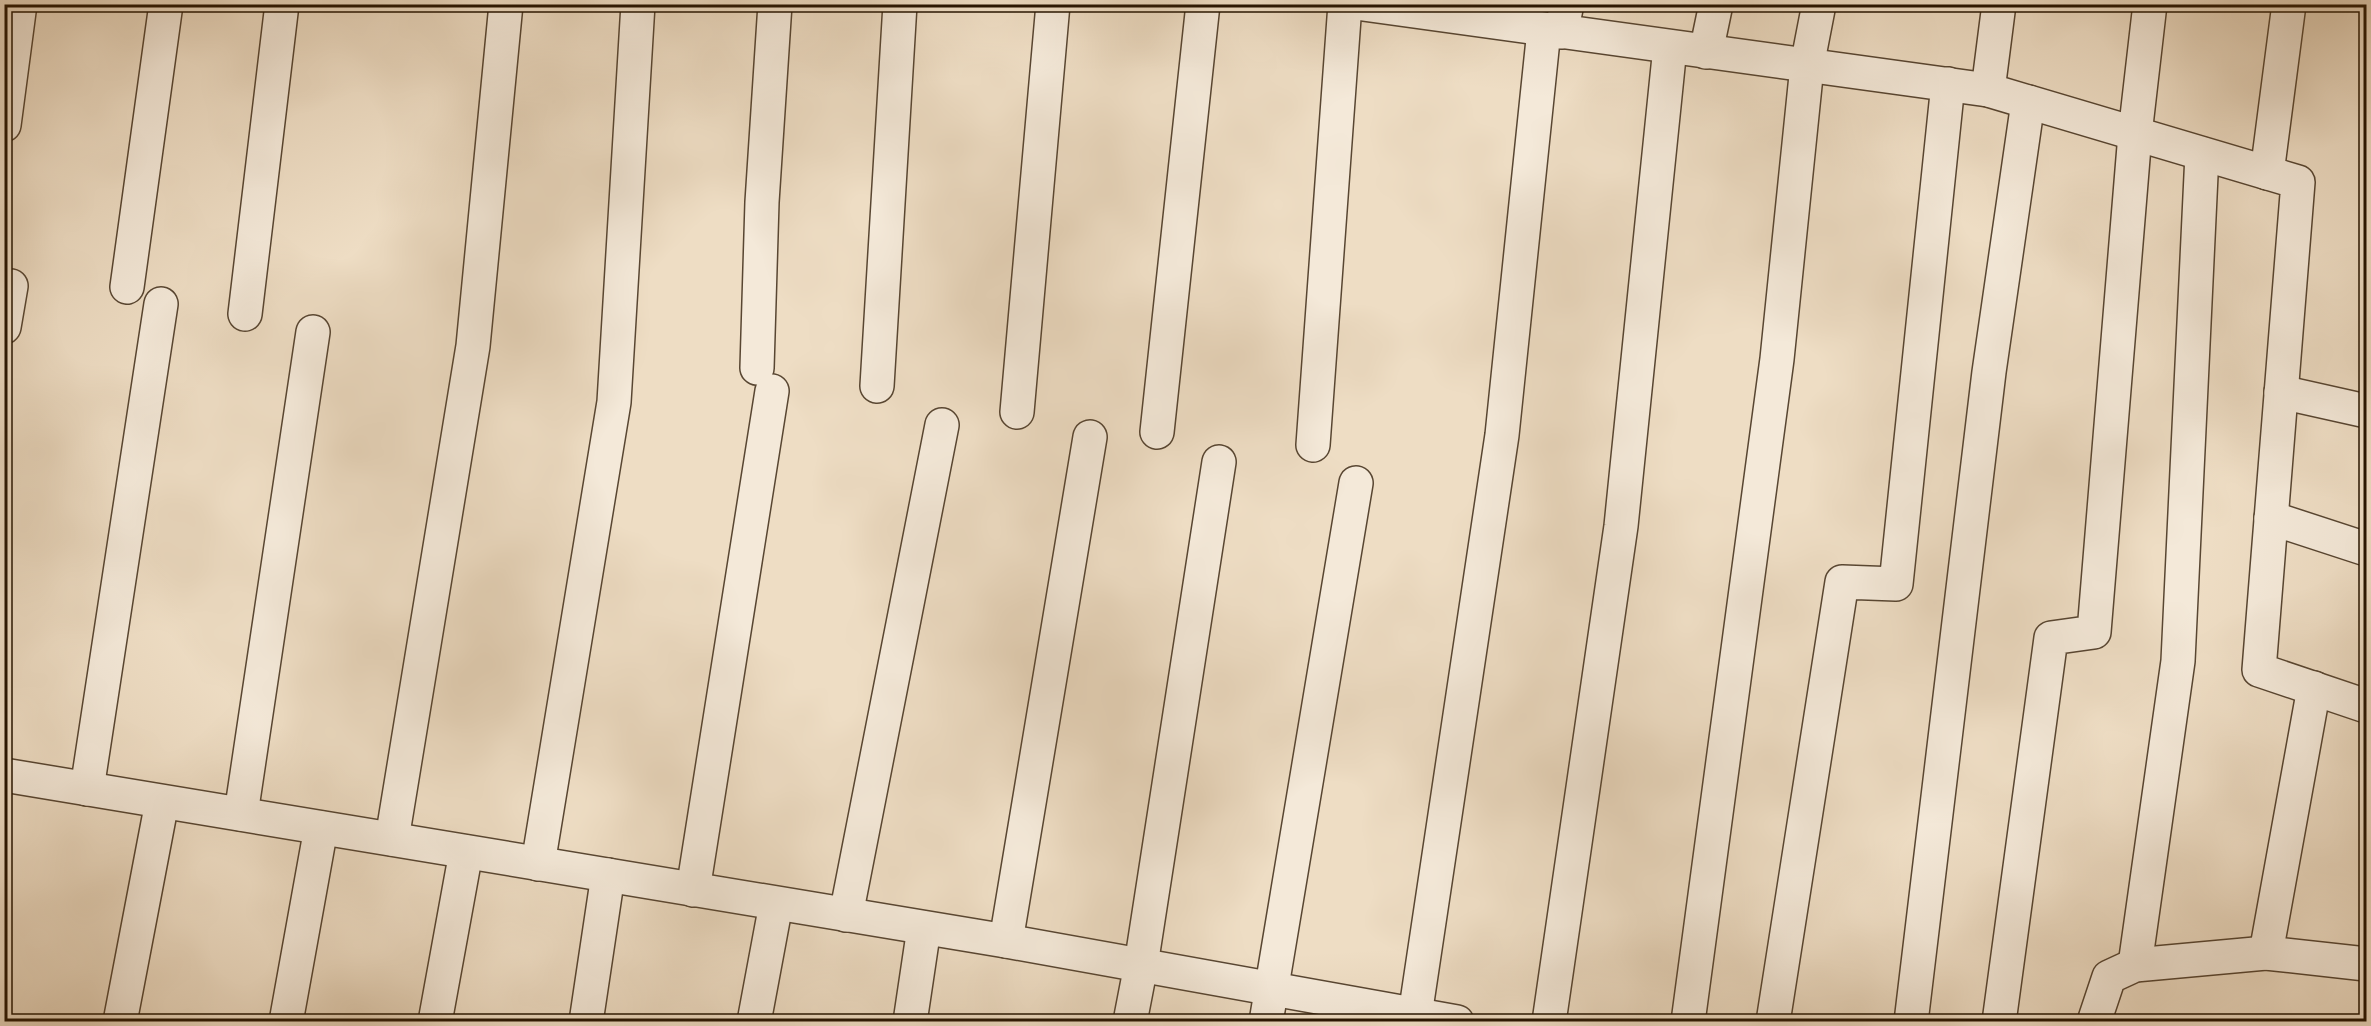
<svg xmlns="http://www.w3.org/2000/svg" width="2371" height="1026" font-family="'IM FELL Great Primer',serif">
  <rect width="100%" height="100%" fill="#eeddc4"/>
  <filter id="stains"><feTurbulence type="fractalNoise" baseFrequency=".00333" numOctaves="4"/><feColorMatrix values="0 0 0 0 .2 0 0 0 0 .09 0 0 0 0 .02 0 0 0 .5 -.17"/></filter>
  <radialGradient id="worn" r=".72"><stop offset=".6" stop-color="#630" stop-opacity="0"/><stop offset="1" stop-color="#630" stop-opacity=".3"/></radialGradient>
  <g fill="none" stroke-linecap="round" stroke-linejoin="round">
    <defs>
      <g id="street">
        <path d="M1363,4L1988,90L2298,182L2259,670L2366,706"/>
        <path d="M1561,32L1567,4"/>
        <path d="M1706,52L1716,4"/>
        <path d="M1988,90L1999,4"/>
        <path d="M4,125L20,4"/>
        <path d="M2267,173L2289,4"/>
        <path d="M127,287L166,4"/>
        <path d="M245,314L282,4"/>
        <path d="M4,327L11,286"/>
        <path d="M757,368L762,202L775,4"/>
        <path d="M877,386L900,4"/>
        <path d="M2281,392L2366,411"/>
        <path d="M1017,412L1053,4"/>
        <path d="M1157,432L1203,4"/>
        <path d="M1313,445L1345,4"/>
        <path d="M2271,518L2366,549"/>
        <path d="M4,775L1006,941L1457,1022"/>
        <path d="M87,789L161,304"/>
        <path d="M241,814L313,332"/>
        <path d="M392,839L473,346L506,4"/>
        <path d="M538,864L614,402L638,4"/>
        <path d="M693,890L772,391"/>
        <path d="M846,915L942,425"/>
        <path d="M1006,941L1090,437"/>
        <path d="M2266,953L2314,688"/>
        <path d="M2135,965L2178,661L2202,154"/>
        <path d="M120,1022L162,802"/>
        <path d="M286,1022L321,828"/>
        <path d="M435,1022L466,852"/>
        <path d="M586,1022L608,875"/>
        <path d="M754,1022L776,904"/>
        <path d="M910,1022L924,928"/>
        <path d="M1130,1022L1141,965L1219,462"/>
        <path d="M1266,1022L1356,483"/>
        <path d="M1414,1022L1502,435L1544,30"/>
        <path d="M1549,1022L1621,526L1670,47"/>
        <path d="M1688,1022L1777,359L1807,66L1819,4"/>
        <path d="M1773,1022L1842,582L1896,584L1948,84"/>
        <path d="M1911,1022L1989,372L2028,102"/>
        <path d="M1999,1022L2051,638L2094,632L2135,134L2150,4"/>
        <path d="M2094,1022L2109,977L2135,965L2266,953L2366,964"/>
      </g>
    </defs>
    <use href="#street" stroke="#584632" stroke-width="36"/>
    <use href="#street" stroke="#f4e9d9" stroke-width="33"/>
  </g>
  <rect width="2371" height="1026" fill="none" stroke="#eeddc4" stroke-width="24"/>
  <rect x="6" y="6" width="2359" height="1014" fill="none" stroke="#261401" stroke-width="3"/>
  <rect x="12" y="12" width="2347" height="1002" fill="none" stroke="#261401" stroke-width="1.5"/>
  <rect width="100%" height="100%" filter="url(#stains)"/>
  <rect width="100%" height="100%" fill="url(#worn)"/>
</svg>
